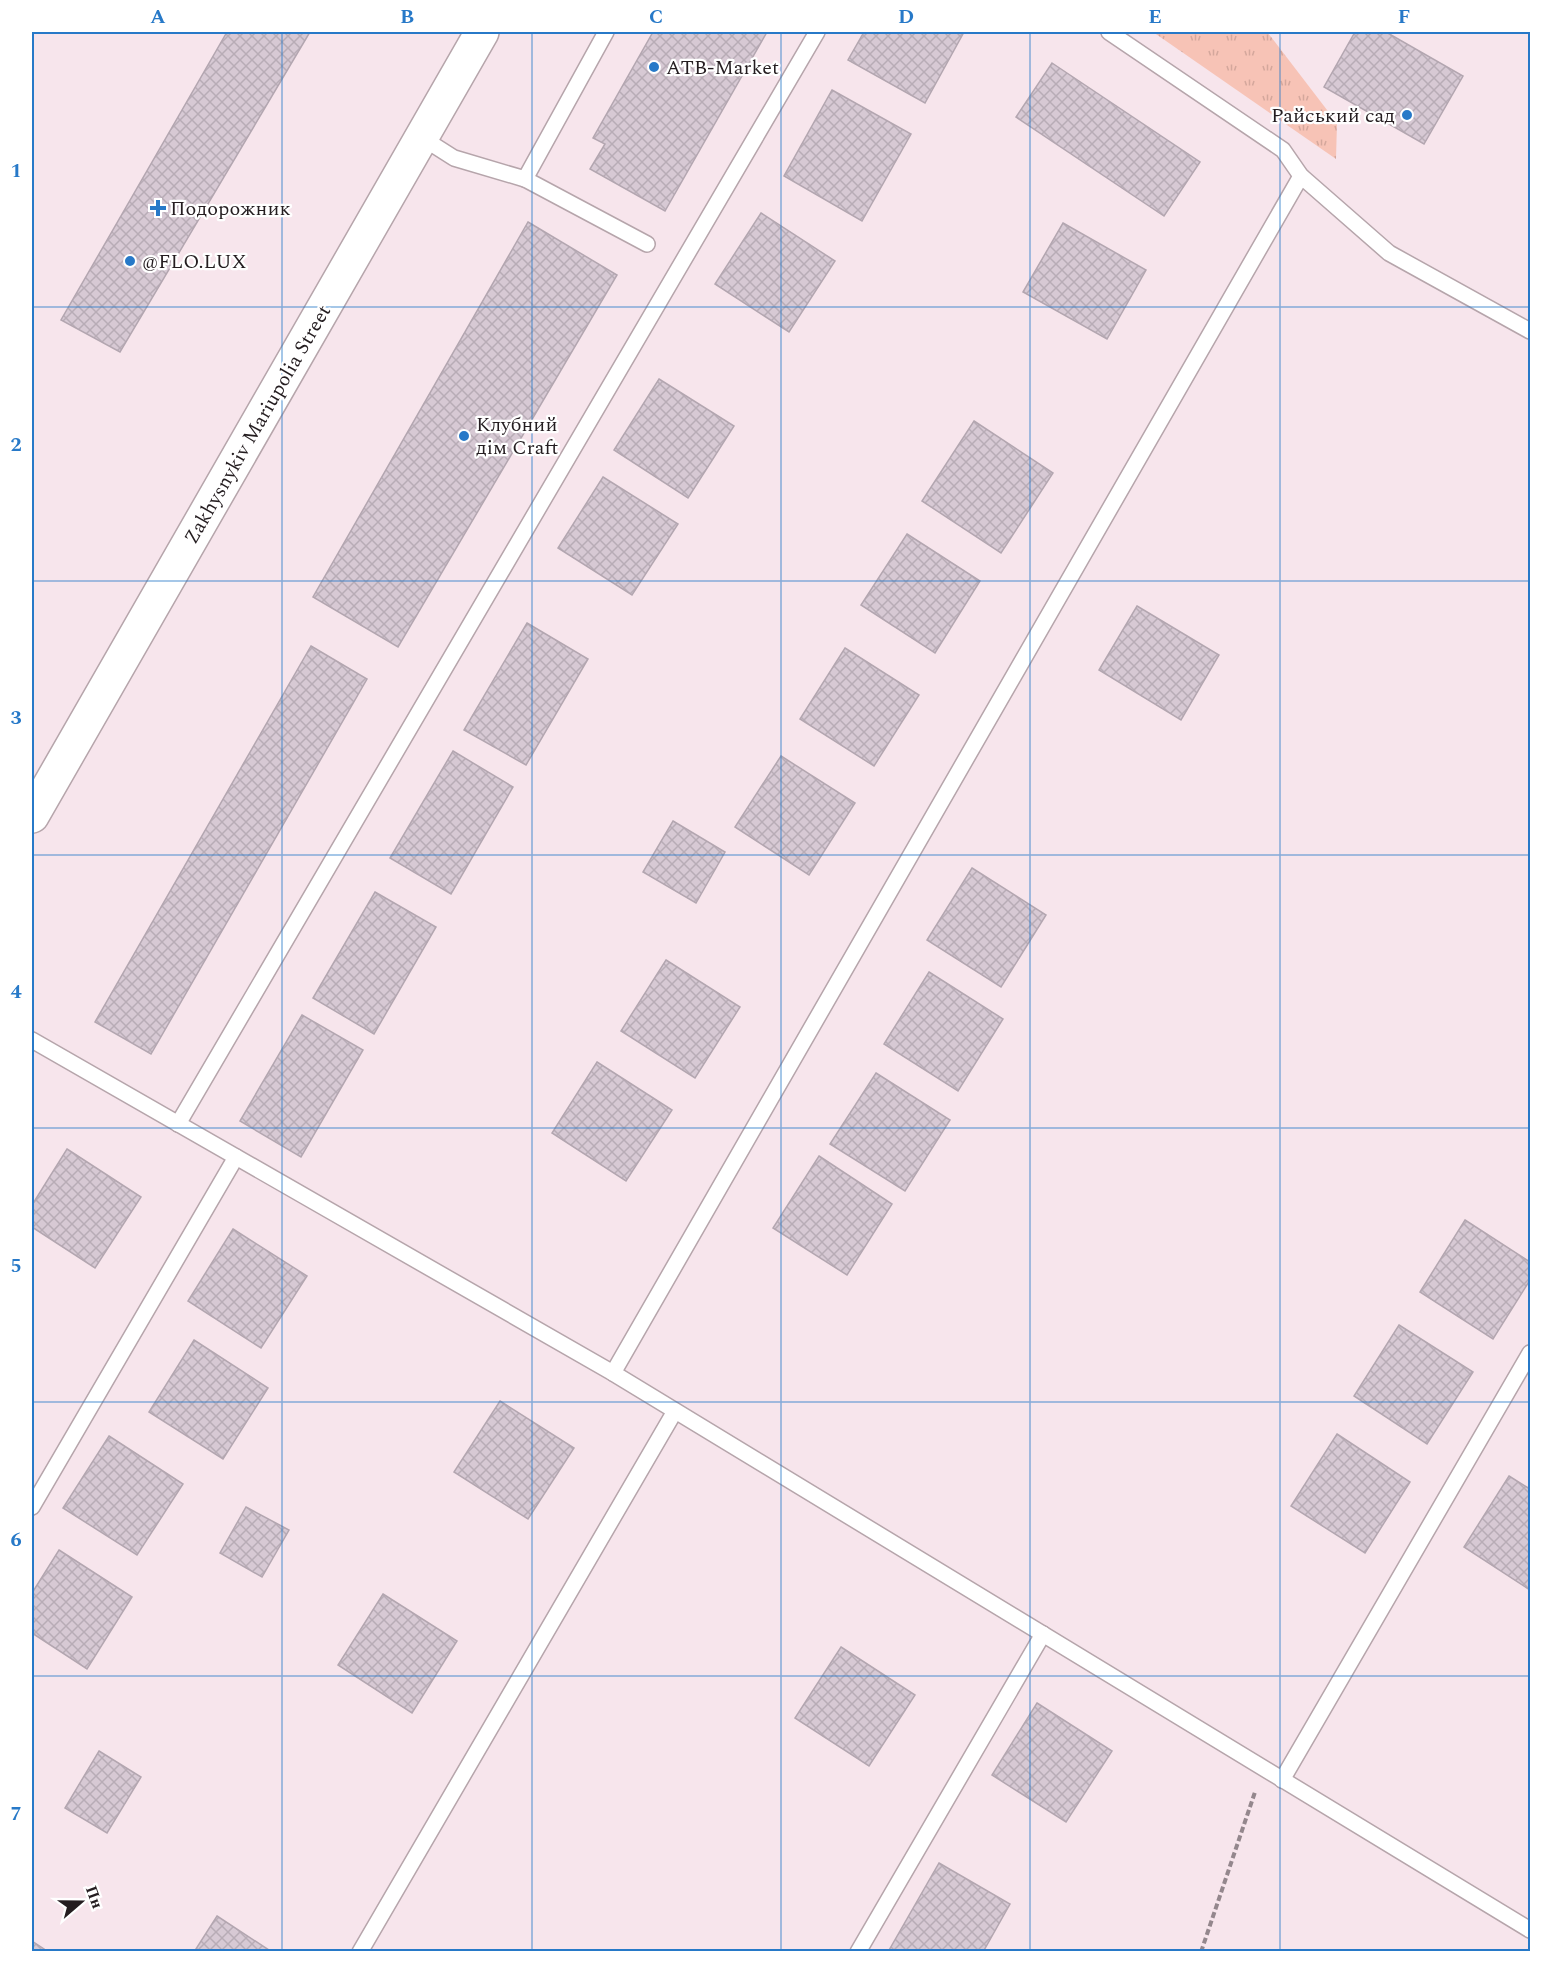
<svg xmlns="http://www.w3.org/2000/svg" width="1562" height="1983" font-family="Spectral,serif">
  <defs>
    <pattern id="grass-tufts" width="24" height="20" patternUnits="userSpaceOnUse" patternTransform="scale(1.5)"><rect width="24" height="20" fill="#f7c3b6"/><path d="M3 7l-1-3M5 7V3M7 7l1-3M15 17l-1-3M17 17v-4M19 17l1-3" fill="none" stroke="#d4a79c"/></pattern>
    <pattern id="building-cross-hatch" width="8" height="8" patternUnits="userSpaceOnUse" patternTransform="scale(1.5)"><rect width="8" height="8" fill="#d7c9d4"/><path d="M0 0l8 8M0 8l8-8" fill="none" stroke="#b8acb6"/></pattern>
  </defs>
  <rect width="100%" height="100%" fill="#f7e5ec"/>
  <path fill="url(#grass-tufts)" d="M1153,32H1265L1268,33L1337,123L1336,159Z"/>
  <g fill="url(#building-cross-hatch)" stroke="#b3a6b0" stroke-width="1.5">
    <path d="M227,32H310L120,352L61,320Z"/>
    <path d="M653,32H767L665,211L590,169L605,144L593,138Z"/>
    <path d="M864,32H964L925,103L848,60Z"/>
    <path d="M1355,32H1386L1463,76L1424,144L1324,87Z"/>
    <path d="M1052,63L1200,162L1164,216L1016,117Z"/>
    <path d="M832,90L911,134L862,221L784,176Z"/>
    <path d="M761,213L835,261L789,332L715,284Z"/>
    <path d="M528,222L617,275L398,647L313,597Z"/>
    <path d="M1063,223L1146,270L1107,339L1023,292Z"/>
    <path d="M659,379L734,426L688,498L614,450Z"/>
    <path d="M974,421L1053,473L1001,553L922,501Z"/>
    <path d="M603,477L678,524L632,595L558,548Z"/>
    <path d="M907,534L980,581L935,653L861,605Z"/>
    <path d="M1137,606L1219,655L1181,720L1099,670Z"/>
    <path d="M527,623L588,659L526,765L464,730Z"/>
    <path d="M311,646L367,679L151,1054L95,1022Z"/>
    <path d="M845,648L919,695L874,766L800,719Z"/>
    <path d="M453,751L513,787L451,894L390,858Z"/>
    <path d="M781,756L855,803L809,875L735,827Z"/>
    <path d="M673,821L725,852L696,903L643,872Z"/>
    <path d="M972,868L1046,915L1001,987L927,940Z"/>
    <path d="M375,892L436,927L374,1034L313,998Z"/>
    <path d="M666,960L740,1007L695,1078L621,1031Z"/>
    <path d="M929,972L1003,1019L958,1091L884,1044Z"/>
    <path d="M302,1015L363,1050L301,1157L240,1121Z"/>
    <path d="M597,1062L672,1110L626,1181L552,1133Z"/>
    <path d="M876,1073L950,1120L905,1191L830,1144Z"/>
    <path d="M67,1149L141,1197L95,1268L32,1227V1205Z"/>
    <path d="M819,1156L892,1204L847,1275L773,1228Z"/>
    <path d="M1465,1220L1530,1262V1280L1493,1339L1420,1292Z"/>
    <path d="M233,1229L307,1276L261,1348L188,1301Z"/>
    <path d="M1399,1325L1473,1372L1427,1444L1354,1396Z"/>
    <path d="M194,1340L268,1388L223,1459L149,1412Z"/>
    <path d="M500,1401L574,1448L528,1519L454,1472Z"/>
    <path d="M1337,1434L1410,1482L1365,1553L1291,1506Z"/>
    <path d="M109,1436L183,1484L137,1555L63,1508Z"/>
    <path d="M1509,1476L1530,1489V1590L1464,1547Z"/>
    <path d="M246,1507L289,1530L262,1577L220,1553Z"/>
    <path d="M59,1550L132,1597L87,1669L32,1633V1593Z"/>
    <path d="M383,1594L457,1641L412,1713L338,1665Z"/>
    <path d="M841,1647L915,1695L869,1766L795,1718Z"/>
    <path d="M1037,1703L1112,1751L1066,1822L992,1775Z"/>
    <path d="M99,1751L141,1777L107,1833L65,1808Z"/>
    <path d="M939,1863L1010,1904L983,1952H888Z"/>
    <path d="M217,1916L272,1952H194Z"/>
    <path d="M32,1941L44,1949L42,1952H32Z"/>
  </g>
  <g fill="none" stroke-linecap="round" stroke-linejoin="round">
    <defs>
      <g id="service">
        <path d="M1109,32L1283,150L1301,176L1389,253L1530,331"/>
        <path d="M421,137L454,158L525,179L606,32"/>
        <path d="M525,179L647,244"/>
        <path d="M32,1040L613,1373L1530,1930"/>
        <path d="M178,1124L817,32"/>
        <path d="M613,1373L1301,176"/>
        <path d="M32,1507L236,1157"/>
        <path d="M1282,1780L1530,1353"/>
        <path d="M360,1952L675,1411"/>
        <path d="M858,1952L1043,1634"/>
      </g>
      <path id="secondary" d="M32,816L482,32"/>
    </defs>
    <use href="#service" stroke="#b6a5ab" stroke-width="18"/>
    <use href="#secondary" stroke="#b6a5ab" stroke-width="36"/>
    <path stroke="#94878d" stroke-width="4" stroke-dasharray="6 3" stroke-linecap="butt" d="M1201,1952L1255,1792"/>
    <use href="#service" stroke="#fff" stroke-width="15"/>
    <use href="#secondary" stroke="#fff" stroke-width="33"/>
  </g>
  <path fill="none" stroke="#2779c8" stroke-width="1.5" stroke-opacity="0.55" d="M282,32V1952M532,32V1952M781,32V1952M1030,32V1952M1280,32V1952M32,307H1530M32,581H1530M32,855H1530M32,1128H1530M32,1402H1530M32,1676H1530"/>
  <g fill="#2779c8" stroke="#fff" stroke-width="2">
    <circle cx="654" cy="67" r="6"/>
    <circle cx="1407" cy="115" r="6"/>
    <path d="M155 199h6v6h6v6h-6v6h-6v-6h-6v-6h6z"/>
    <circle cx="130" cy="261" r="6"/>
    <circle cx="464" cy="436" r="6"/>
  </g>
  <g text-anchor="middle" stroke-width="4.5" stroke-linejoin="round" paint-order="stroke">
    <g font-size="20" fill="#241d20" stroke="#fff" text-anchor="start">
      <text x="666" y="74">ATB-Market</text>
      <text x="1395" y="122" text-anchor="end">Райський сад</text>
      <text x="170" y="215">Подорожник</text>
      <text x="142" y="268">@FLO.LUX</text>
      <text x="476" y="431">Клубний<tspan x="476" dy="23">дім Craft</tspan></text>
    </g>
    <g font-size="20" fill="#241d20" stroke="#fff">
      <text transform="translate(257 424) rotate(-60)" y="7">Zakhysnykiv Mariupolia Street</text>
    </g>
  </g>
  <rect width="1562" height="1983" fill="none" stroke="#ffffff" stroke-width="66"/>
  <g transform="translate(81 1902) rotate(70)" stroke="#ffffff" stroke-width="4.5" paint-order="stroke">
  <path d="M0-4.5L10 22L0 15L-10 22Z" fill="#241d20"/>
  <text y="-9" font-size="16" font-weight="bold" text-anchor="middle" fill="#241d20">Пн</text>
  </g>
  <rect x="33" y="33" width="1496" height="1917" fill="none" stroke="#2779c8" stroke-width="2"/>
  <g font-size="20" text-anchor="middle" font-weight="bold" fill="#2779c8">
    <text x="158" y="23">A</text>
    <text x="407" y="23">B</text>
    <text x="656" y="23">C</text>
    <text x="906" y="23">D</text>
    <text x="1155" y="23">E</text>
    <text x="1404" y="23">F</text>
    <text x="16" y="177">1</text>
    <text x="16" y="451">2</text>
    <text x="16" y="724">3</text>
    <text x="16" y="998">4</text>
    <text x="16" y="1272">5</text>
    <text x="16" y="1546">6</text>
    <text x="16" y="1820">7</text>
  </g>
</svg>
